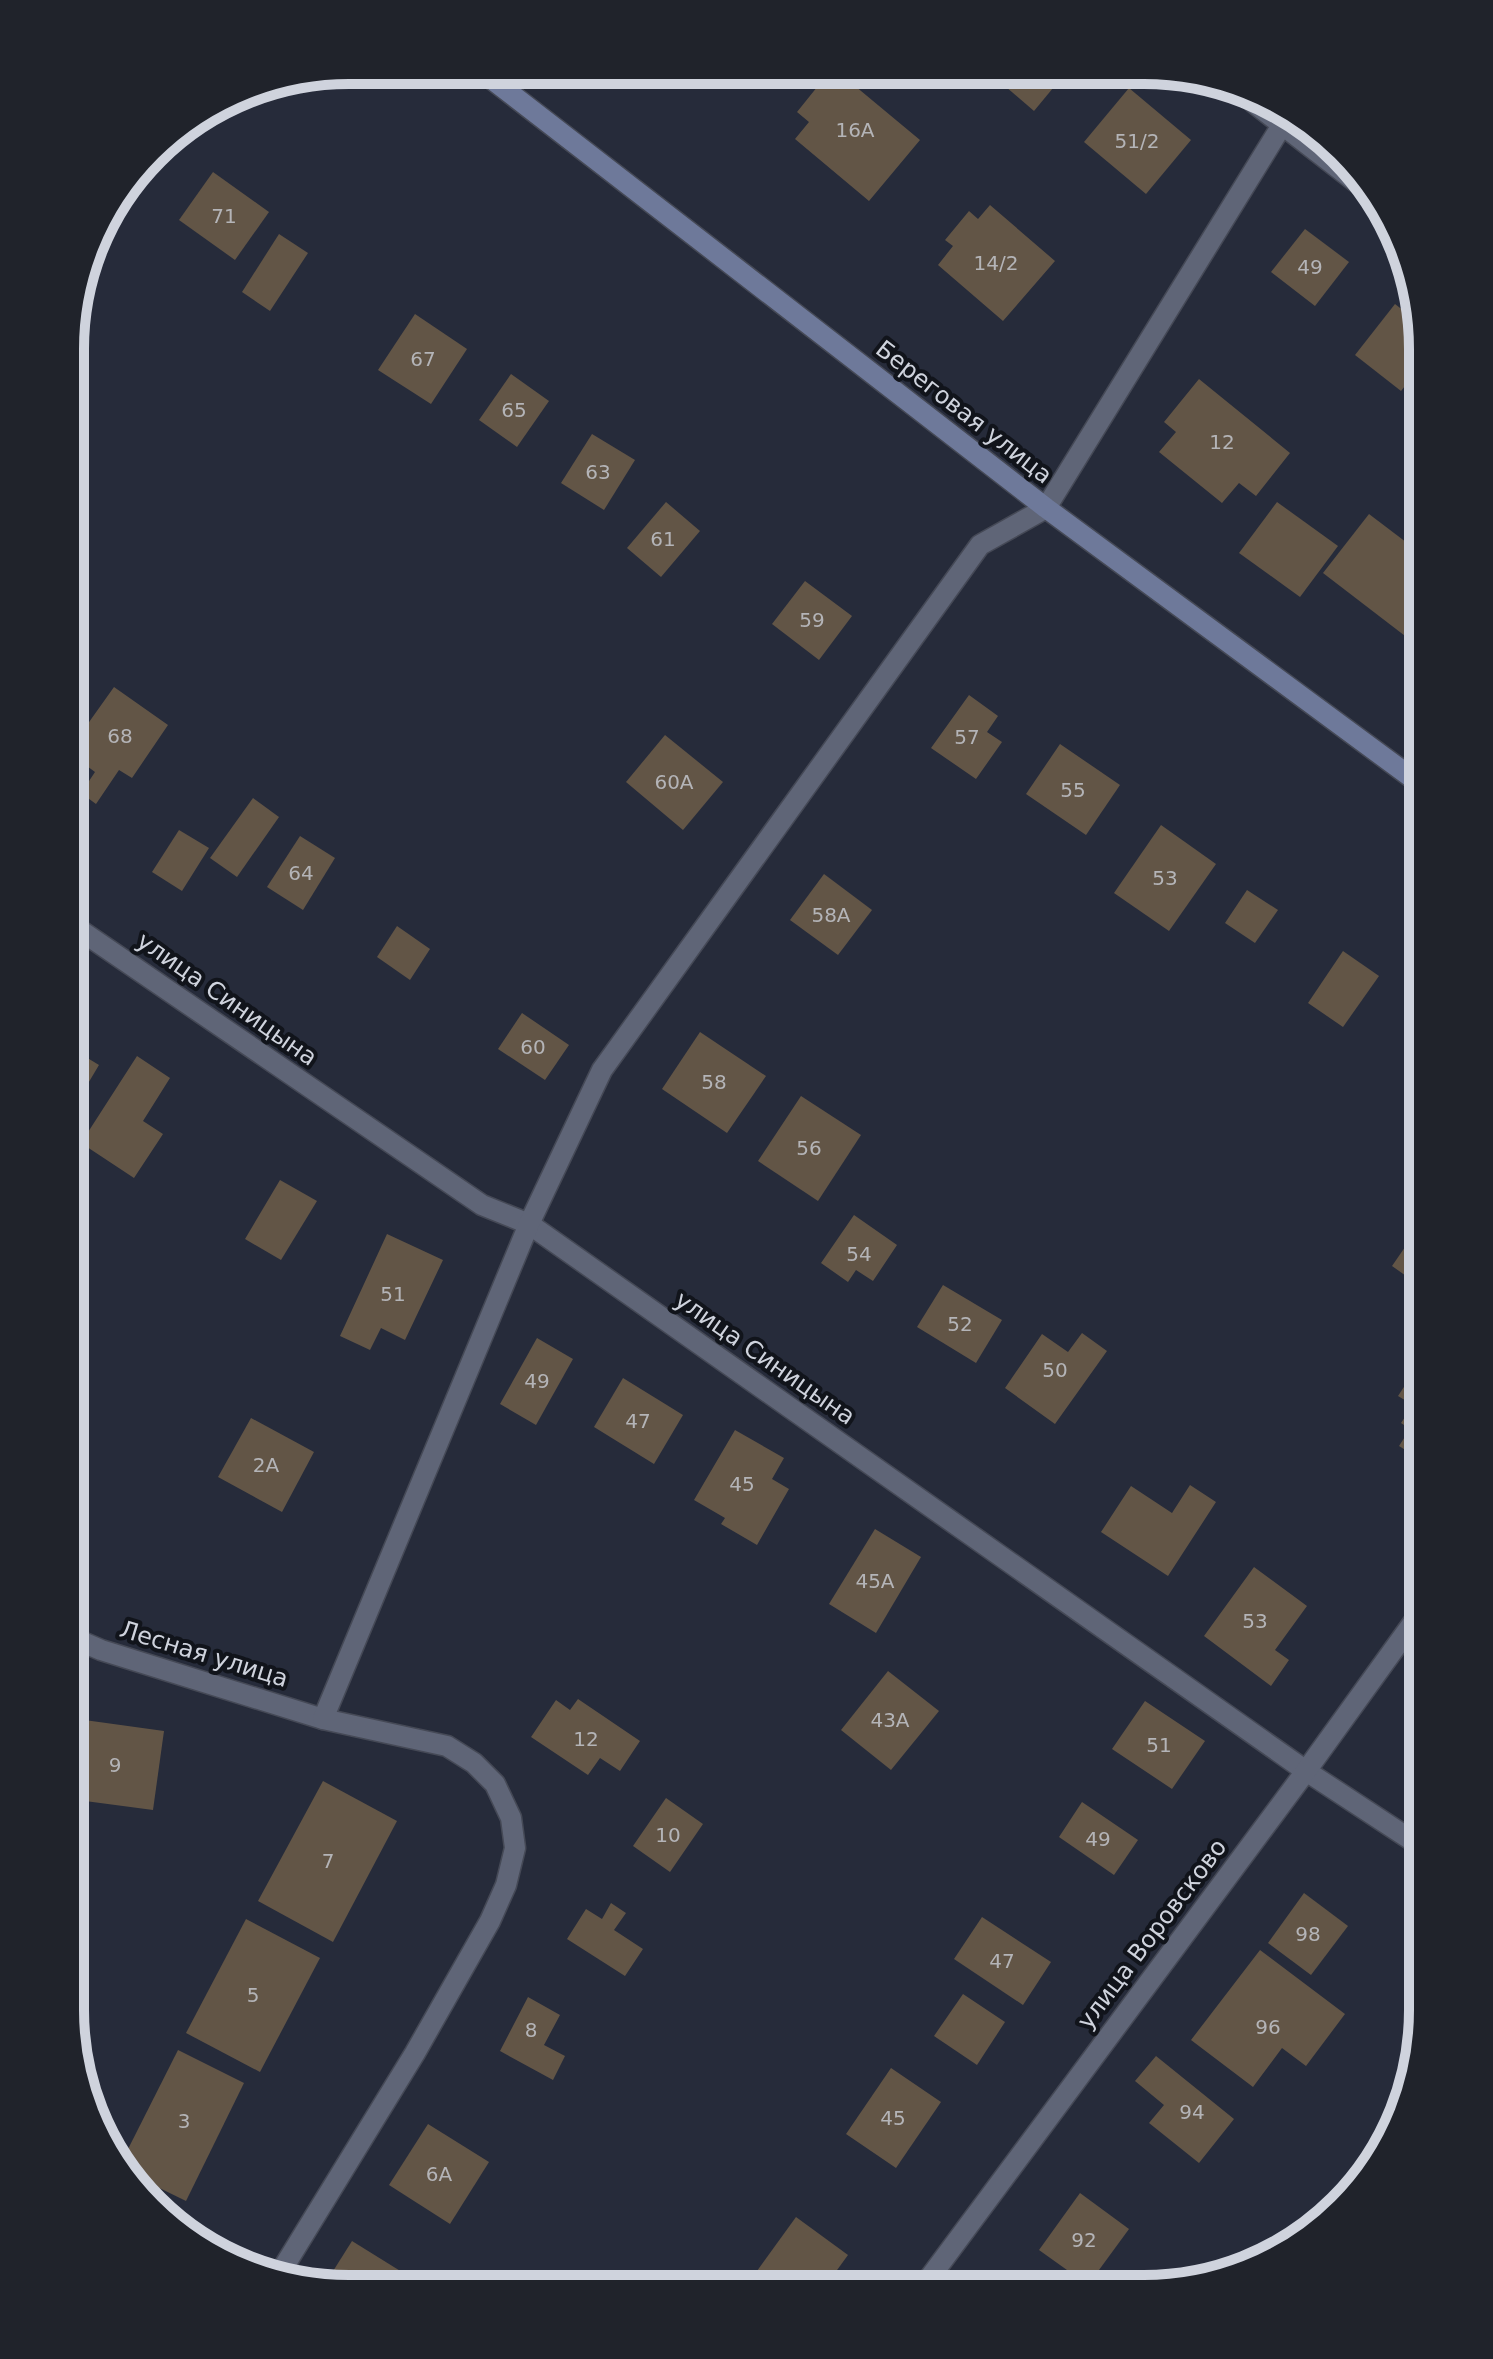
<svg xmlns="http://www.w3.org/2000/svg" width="1493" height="2359" font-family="'DejaVu Sans',sans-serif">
  <rect width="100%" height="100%" fill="#262b3a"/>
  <g fill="#625546">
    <path d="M830,71H837L920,140L869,201L795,139L809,122L797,112Z"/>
    <path d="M994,72H1059L1063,76L1034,111L992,75Z"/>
    <path d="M1129,88L1191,140L1146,194L1084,142Z"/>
    <path d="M213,172L269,212L235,260L179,220Z"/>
    <path d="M990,205L1055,261L1003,321L938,265L953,246L945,240L969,211L978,219Z"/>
    <path d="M1305,229L1349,262L1315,306L1271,272Z"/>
    <path d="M279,234L308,253L270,311L242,292Z"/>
    <path d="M1395,304L1418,322L1423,349V363L1401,391L1355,355Z"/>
    <path d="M415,314L467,349L431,404L378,370Z"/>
    <path d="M511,374L549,401L517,447L479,420Z"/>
    <path d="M1199,379L1290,453L1256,496L1239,483L1222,503L1159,452L1176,432L1164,422Z"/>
    <path d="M592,434L635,460L604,510L561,483Z"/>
    <path d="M666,502L700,531L661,577L627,548Z"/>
    <path d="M1277,502L1338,546L1300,597L1239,553Z"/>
    <path d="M1369,514L1423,555V620L1409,639L1323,573Z"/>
    <path d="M805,581L852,616L819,660L772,624Z"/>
    <path d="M114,687L168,725L132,778L119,770L96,804L81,793L95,772L72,755V746Z"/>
    <path d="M969,695L998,716L987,732L1002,742L976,779L931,748Z"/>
    <path d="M665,735L723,782L683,830L626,782Z"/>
    <path d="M1060,744L1120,785L1086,835L1026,794Z"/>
    <path d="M253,798L279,817L237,877L210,858Z"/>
    <path d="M1161,825L1216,864L1169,931L1114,893Z"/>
    <path d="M179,830L209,848L182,891L152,872Z"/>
    <path d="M300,836L335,858L303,910L267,887Z"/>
    <path d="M824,874L872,910L838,955L790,920Z"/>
    <path d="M1247,890L1278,910L1255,943L1225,923Z"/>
    <path d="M397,926L430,949L410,980L377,957Z"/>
    <path d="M1343,951L1379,976L1343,1027L1308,1003Z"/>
    <path d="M522,1013L569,1045L545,1080L498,1049Z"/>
    <path d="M700,1032L766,1076L727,1133L662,1089Z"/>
    <path d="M71,1048L99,1065L71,1112Z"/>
    <path d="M1423,1050V1078L1409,1067Z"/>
    <path d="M137,1056L170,1078L143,1121L163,1134L134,1178L81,1143Z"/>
    <path d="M801,1096L861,1135L818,1201L758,1161Z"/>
    <path d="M280,1180L317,1201L281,1260L245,1239Z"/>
    <path d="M854,1215L897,1245L873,1281L856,1270L848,1282L821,1263Z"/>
    <path d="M1423,1221V1288L1392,1266Z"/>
    <path d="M387,1234L443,1260L405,1340L381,1328L370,1350L340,1336Z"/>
    <path d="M943,1285L1002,1320L976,1363L917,1327Z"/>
    <path d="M1082,1333L1107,1351L1055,1424L1005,1388L1042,1334L1068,1352Z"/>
    <path d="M537,1338L573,1359L536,1425L500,1404Z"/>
    <path d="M1423,1358V1461L1399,1446L1410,1429L1401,1423L1413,1405L1398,1396Z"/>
    <path d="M623,1378L683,1415L654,1464L594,1427Z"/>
    <path d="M251,1418L314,1452L282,1512L218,1477Z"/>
    <path d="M735,1430L784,1458L772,1479L789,1489L757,1545L721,1524L725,1518L694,1500Z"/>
    <path d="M1190,1485L1216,1502L1168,1576L1101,1532L1131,1486L1172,1513Z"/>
    <path d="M875,1529L921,1557L876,1633L829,1604Z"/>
    <path d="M1254,1567L1307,1606L1275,1650L1289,1660L1271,1686L1204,1636Z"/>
    <path d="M888,1671L939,1711L891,1770L841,1730Z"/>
    <path d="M578,1699L640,1741L620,1771L600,1758L588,1775L531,1737L556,1700L570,1710Z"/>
    <path d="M1145,1701L1205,1741L1172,1789L1112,1749Z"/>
    <path d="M70,1718L164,1731L153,1810L70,1799Z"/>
    <path d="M323,1781L397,1821L333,1942L258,1901Z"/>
    <path d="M666,1798L703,1824L670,1872L633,1846Z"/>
    <path d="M1082,1802L1138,1840L1114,1875L1059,1837Z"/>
    <path d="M1304,1893L1348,1926L1311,1975L1268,1943Z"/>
    <path d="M611,1903L626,1913L614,1930L643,1949L625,1976L567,1939L586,1909L602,1919Z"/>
    <path d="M982,1917L1051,1962L1023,2005L954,1959Z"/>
    <path d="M246,1919L320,1958L260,2072L186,2033Z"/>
    <path d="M1260,1950L1345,2014L1306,2066L1282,2048L1253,2087L1191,2040Z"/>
    <path d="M963,1994L1005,2022L977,2065L934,2036Z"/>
    <path d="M528,1997L560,2015L544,2045L565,2056L553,2080L500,2051Z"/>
    <path d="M178,2050L244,2083L186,2201L137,2177L123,2159Z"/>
    <path d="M1156,2056L1234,2119L1199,2163L1149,2123L1164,2105L1135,2081Z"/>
    <path d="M891,2068L941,2102L896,2168L846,2134Z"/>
    <path d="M428,2124L489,2162L450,2224L389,2185Z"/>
    <path d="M1080,2193L1129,2229L1088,2285L1039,2250Z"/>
    <path d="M796,2217L848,2255L824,2288H781L757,2271Z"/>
    <path d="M352,2241L410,2277L404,2287H323Z"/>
  </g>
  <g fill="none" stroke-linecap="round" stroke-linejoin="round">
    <defs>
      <g id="street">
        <path d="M1254,103L1356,182"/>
        <path d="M71,924L482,1205L529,1224L1306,1771L1422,1847"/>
        <path d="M71,1637L101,1650L323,1719"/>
        <path d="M280,2273L415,2053L490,1921L506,1885L515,1848L511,1818L495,1784L474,1763L447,1746L323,1719L529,1224L602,1070L980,545L1046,508L1287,117"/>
        <path d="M922,2288L1306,1771L1423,1609"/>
      </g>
      <path id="secondary" d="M480,70L1046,508L1423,786"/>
    </defs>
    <use href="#street" stroke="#454956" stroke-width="23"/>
    <use href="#secondary" stroke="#454956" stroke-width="23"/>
    <use href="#street" stroke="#5f6577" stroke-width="20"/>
    <use href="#secondary" stroke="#6e799a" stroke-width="20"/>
  </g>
  <g text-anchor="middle" stroke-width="8" stroke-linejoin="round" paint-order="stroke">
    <g font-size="20" fill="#b4b4b7">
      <text x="855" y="137">16А</text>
      <text x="1137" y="148">51/2</text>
      <text x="224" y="223">71</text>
      <text x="996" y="270">14/2</text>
      <text x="1310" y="274">49</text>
      <text x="423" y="366">67</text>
      <text x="514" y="417">65</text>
      <text x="1222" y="449">12</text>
      <text x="598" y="479">63</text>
      <text x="663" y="546">61</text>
      <text x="812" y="627">59</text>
      <text x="120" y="743">68</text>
      <text x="967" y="744">57</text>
      <text x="674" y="789">60А</text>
      <text x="1073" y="797">55</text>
      <text x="301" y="880">64</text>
      <text x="1165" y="885">53</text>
      <text x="831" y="922">58А</text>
      <text x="533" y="1054">60</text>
      <text x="714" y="1089">58</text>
      <text x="809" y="1155">56</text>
      <text x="859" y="1261">54</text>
      <text x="393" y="1301">51</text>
      <text x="960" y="1331">52</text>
      <text x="1055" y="1377">50</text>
      <text x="537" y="1388">49</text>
      <text x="638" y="1428">47</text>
      <text x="266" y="1472">2А</text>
      <text x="742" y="1491">45</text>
      <text x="875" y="1588">45А</text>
      <text x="1255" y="1628">53</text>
      <text x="890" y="1727">43А</text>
      <text x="586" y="1746">12</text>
      <text x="1159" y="1752">51</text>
      <text x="115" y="1772">9</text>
      <text x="668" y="1842">10</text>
      <text x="1098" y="1846">49</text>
      <text x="328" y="1868">7</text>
      <text x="1308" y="1941">98</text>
      <text x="1002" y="1968">47</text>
      <text x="253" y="2002">5</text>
      <text x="1268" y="2034">96</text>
      <text x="531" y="2037">8</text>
      <text x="1192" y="2119">94</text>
      <text x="893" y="2125">45</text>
      <text x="184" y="2128">3</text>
      <text x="439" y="2181">6А</text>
      <text x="1084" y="2247">92</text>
    </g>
    <g font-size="24" fill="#cfd3dd" stroke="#11141b">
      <text transform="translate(964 412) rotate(38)" y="8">Береговая улица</text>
      <text transform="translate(227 999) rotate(35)" y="8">улица Синицына</text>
      <text transform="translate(765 1358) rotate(35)" y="8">улица Синицына</text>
      <text transform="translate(204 1654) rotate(17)" y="8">Лесная улица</text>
      <text transform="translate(1152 1934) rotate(-53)" y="8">улица Воровсково</text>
    </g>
  </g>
  <path d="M0 0H1493V2359H0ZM349 84H1144A265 265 0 0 1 1409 349V2010A265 265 0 0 1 1144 2275H349A265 265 0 0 1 84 2010V349A265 265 0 0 1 349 84Z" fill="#20232b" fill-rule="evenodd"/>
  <path fill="none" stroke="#cfd3dd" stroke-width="10" d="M349 84H1144A265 265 0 0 1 1409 349V2010A265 265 0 0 1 1144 2275H349A265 265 0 0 1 84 2010V349A265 265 0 0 1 349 84Z"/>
</svg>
